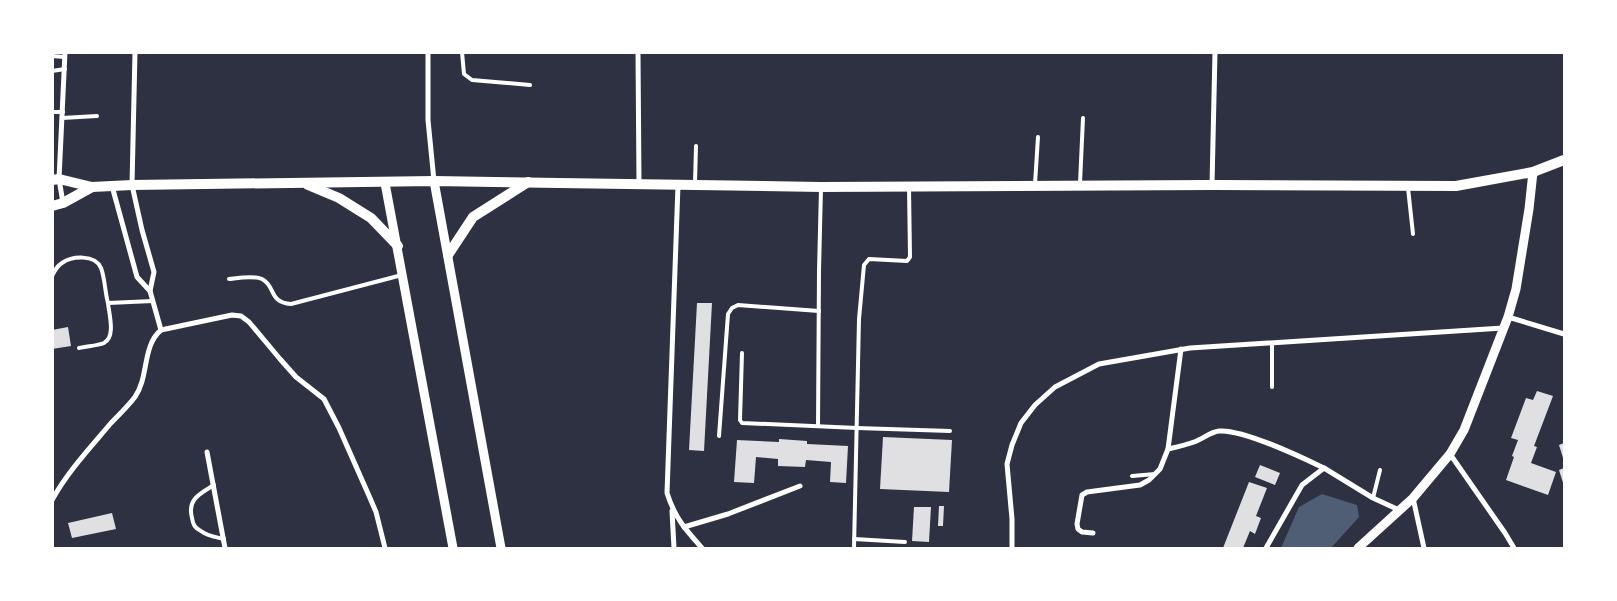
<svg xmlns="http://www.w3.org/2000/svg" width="1617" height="601" font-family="'Source Serif 4',serif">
  <rect width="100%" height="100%" fill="#2d3142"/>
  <path fill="#4f5d75" d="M1322,494L1357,505L1359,517L1331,548H1281L1299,507Z"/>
  <g fill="#e0e0e3">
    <path d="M697,303H712L704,451L689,450Z"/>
    <path d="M68,327L71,346L52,349V330Z"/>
    <path d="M1537,391L1553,396L1534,446L1537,447L1531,463L1556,472L1548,495L1506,480L1514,457L1512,456L1518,440L1511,438L1526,398L1533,400Z"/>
    <path d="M883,437L952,440L949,492L880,489Z"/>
    <path d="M779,439L807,441V444L848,446L846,483L830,482L831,462L806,460L805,467L778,466V459L756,457L754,483L734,482L737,440L779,442Z"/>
    <path d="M1564,443V461L1559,445Z"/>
    <path d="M1260,465L1280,473L1275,485L1255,477Z"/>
    <path d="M1564,468V486L1559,470Z"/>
    <path d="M1249,482L1267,488L1256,516L1261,518L1255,534L1250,531L1243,548H1223Z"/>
    <path d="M939,506H944L943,526H938Z"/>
    <path d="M914,507H931L929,542L912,541Z"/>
    <path d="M112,513L116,529L72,538L68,523Z"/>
  </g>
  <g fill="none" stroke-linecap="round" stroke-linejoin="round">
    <g stroke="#fff" stroke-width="4">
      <path d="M462,52L464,74L472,80L530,85"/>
      <path d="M52,56L65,57"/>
      <path d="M52,71L65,69"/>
      <path d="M52,112H63"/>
      <path d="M62,118L97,116"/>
      <path d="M695,183L696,146"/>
      <path d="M1080,183L1083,118"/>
      <path d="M1035,184L1038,137"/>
      <path d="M1408,188L1413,234"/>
      <path d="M52,276C55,270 57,266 62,263C72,256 95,254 101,268C105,278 105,293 108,303L153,301"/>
      <path d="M229,279C238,278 253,275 262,279C276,286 268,302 291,304L402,275"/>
      <path d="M79,348C87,346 97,346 104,343C116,337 109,314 108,303"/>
      <path d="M742,353L740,420L742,423L857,428L950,431"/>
      <path d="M1272,387V343"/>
      <path d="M818,426L819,271L821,188"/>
      <path d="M719,436L728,314L732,308L738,305L819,311"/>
      <path d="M1132,476L1155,474"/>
      <path d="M214,485C200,494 187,499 192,518C193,525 195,528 201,531C207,536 216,537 224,539"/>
      <path d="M1373,498L1380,470"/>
      <path d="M854,539L905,542"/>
      <path d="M854,548L859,319L864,265L869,259L907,261L910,257L909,187"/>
    </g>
    <g stroke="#fff" stroke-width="5">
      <path d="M135,52L132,185L142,230L154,272L150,291"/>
      <path d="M428,52V120L434,181"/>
      <path d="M638,52L639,184"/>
      <path d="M678,185L667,493C675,518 685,529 702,548"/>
      <path d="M1212,185L1215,52"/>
      <path d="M63,203L59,179L65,52"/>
      <path d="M1508,317L1564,334"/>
      <path d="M161,330L232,315L241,316L249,322L280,359L296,377L324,399L339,428L370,498L376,512L385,548"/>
      <path d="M1168,449C1177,447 1186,445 1194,442C1203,439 1210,432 1219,431C1243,429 1301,457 1324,468"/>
      <path d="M207,452L225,548"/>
      <path d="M1450,454L1505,533L1514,548"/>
      <path d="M1413,498L1424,548"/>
      <path d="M52,500C68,471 90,448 111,423C119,415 128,406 135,397C149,377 142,346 161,330L150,291L137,277L112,186"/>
      <path d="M672,511L674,548"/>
      <path d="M684,527L728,514L800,486"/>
      <path d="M1093,533L1082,532L1078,529L1077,524L1082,495L1087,492L1140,485L1149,480L1160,469L1168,449L1181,349"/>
      <path d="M1012,548V519L1007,464L1012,445L1021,423L1035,405L1055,387L1099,364L1190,348L1503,328"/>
      <path d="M1266,548L1302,485L1324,468L1373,498L1399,510"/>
    </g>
    <g stroke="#fff" stroke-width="9">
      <path d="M434,181L501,548"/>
      <path d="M385,183L453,548"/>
      <path d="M1358,548L1413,498L1450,454L1464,430L1508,317L1516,289L1529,209L1533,172"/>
    </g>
    <g stroke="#fff" stroke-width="10">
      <path d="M52,180L59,179L92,187L132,185L434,181L821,187L1212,185L1456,186L1533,172L1564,160"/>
      <path d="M308,185L339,198L371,218L398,246"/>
      <path d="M52,206L63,203L92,187"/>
      <path d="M448,255L473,217L528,182"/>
    </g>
  </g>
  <rect width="1617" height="601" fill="none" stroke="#ffffff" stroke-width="108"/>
</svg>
